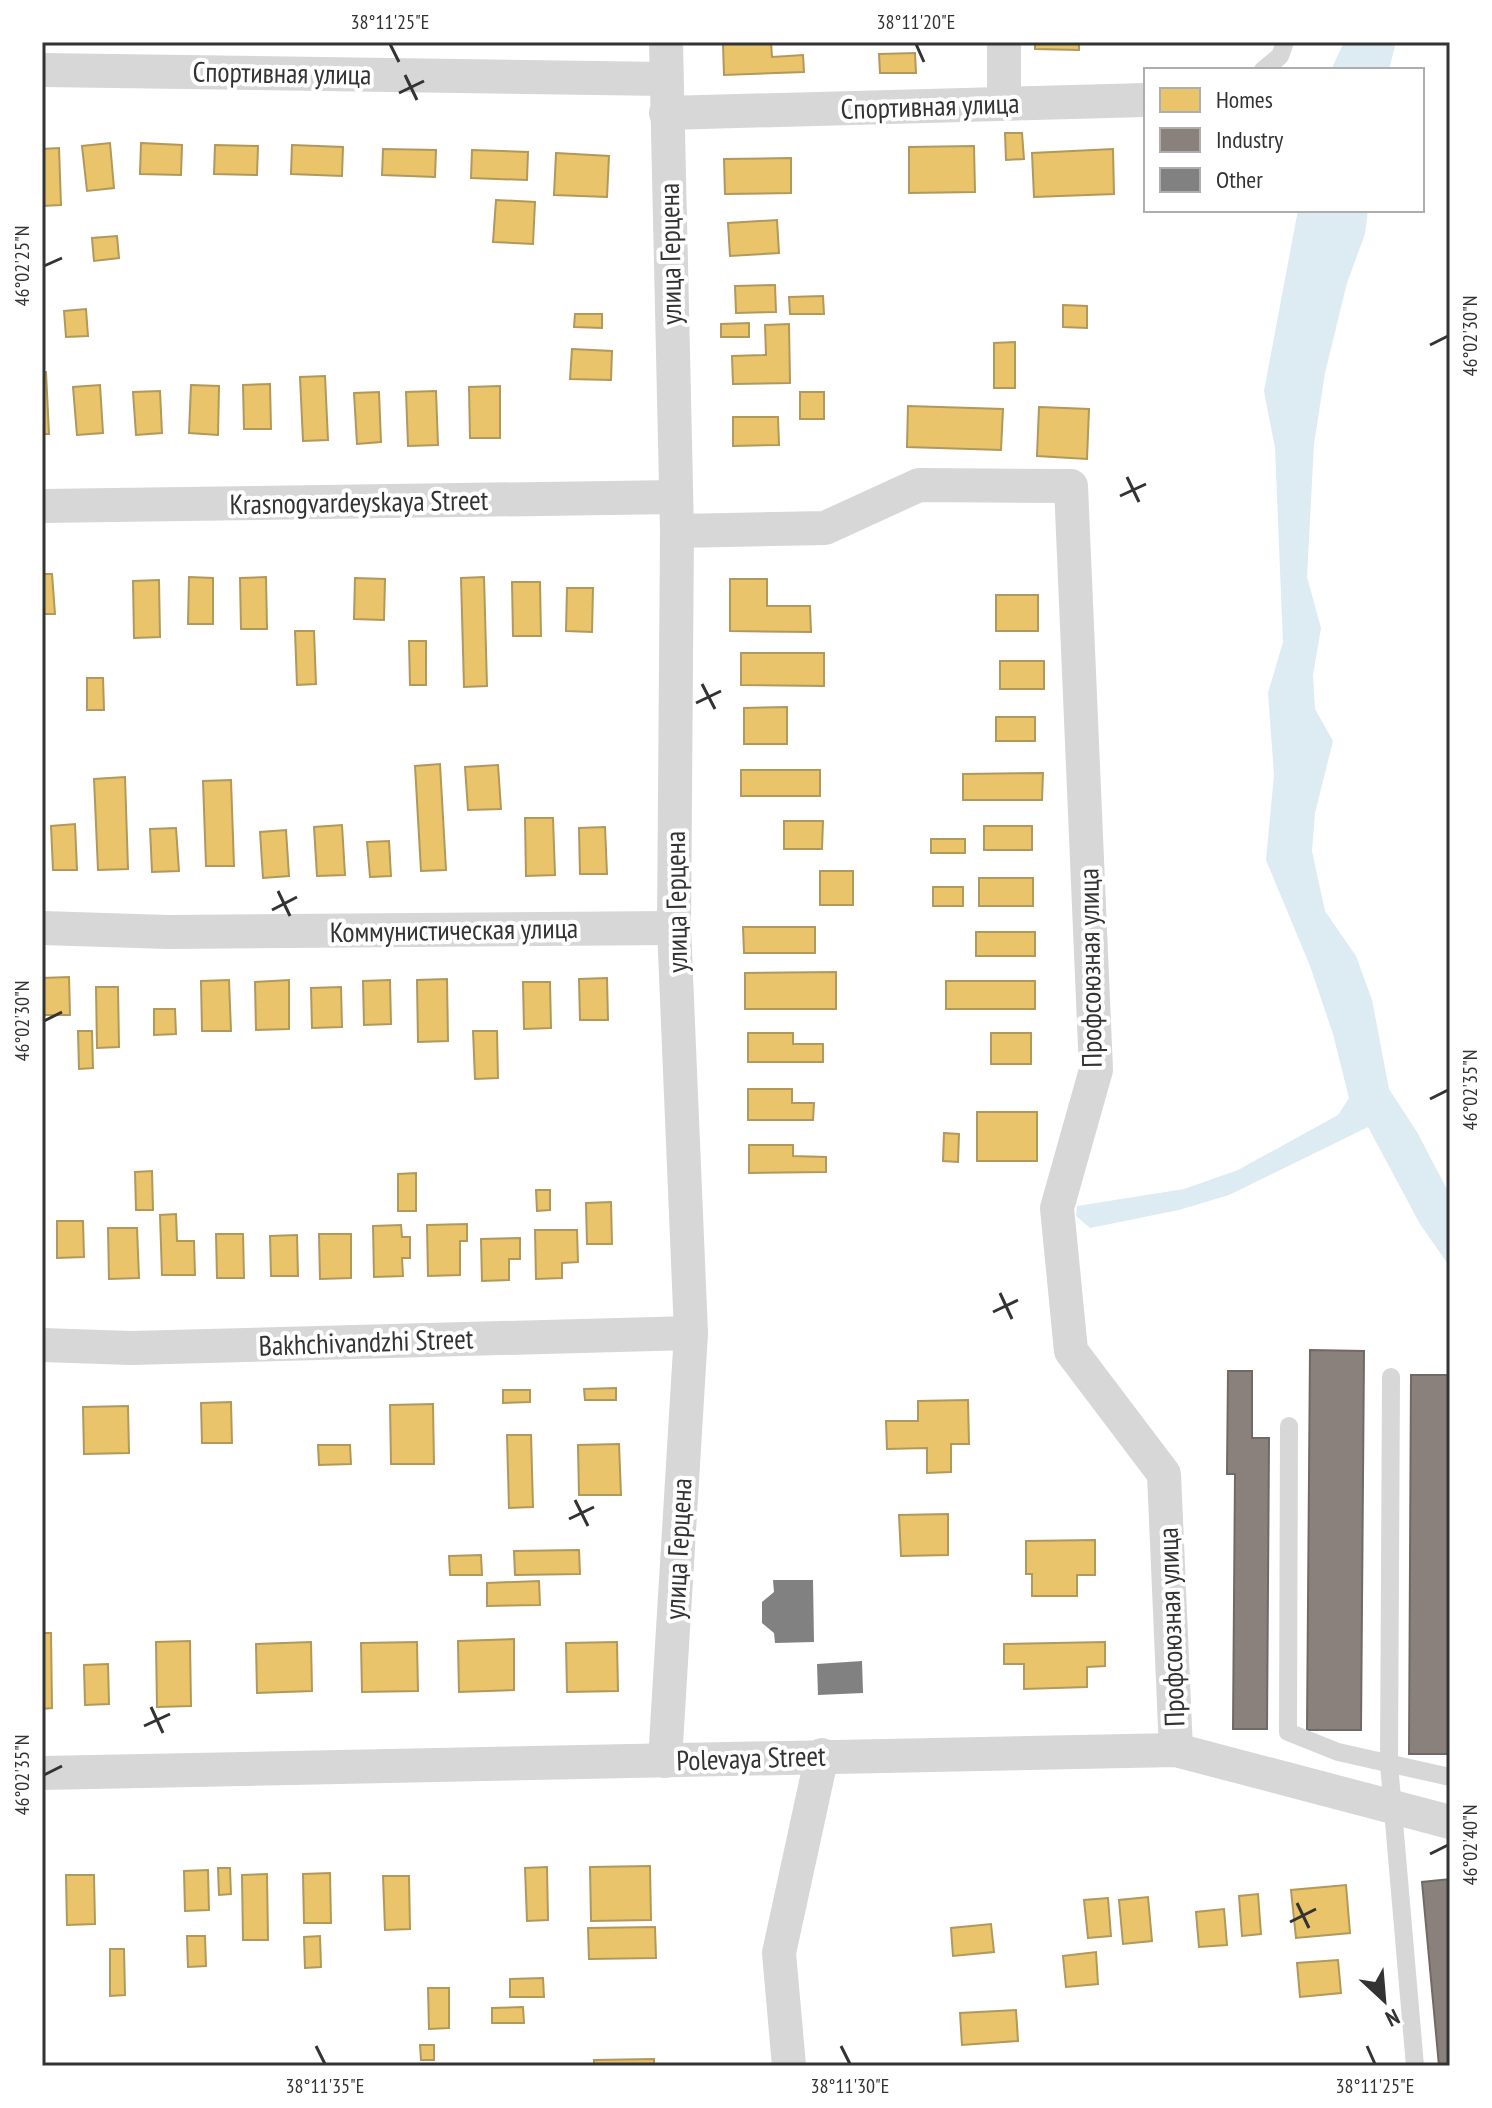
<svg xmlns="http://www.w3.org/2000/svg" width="1492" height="2108" font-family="'PT Sans Narrow',sans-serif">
  <rect width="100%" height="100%" fill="#fff"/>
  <g fill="#ddebf3">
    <path d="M1344,42H1396L1389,70H1331Z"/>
    <path d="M1298,210H1368L1365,234L1347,283L1325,373L1314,444L1307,577L1321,628L1313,675L1315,709L1333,741L1315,813L1312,851L1325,911L1356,956L1372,1000L1389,1089L1417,1132L1450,1195V1267L1420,1224L1368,1127L1229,1195L1179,1210L1090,1228L1076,1216L1077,1206L1184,1189L1238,1170L1338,1115L1349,1098L1333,1034L1310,966L1266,860L1274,775L1268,693L1283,642L1275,448L1264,391Z"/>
  </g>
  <g fill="#e9c46a" stroke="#b2985a" stroke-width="2">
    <path d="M771,42L772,57L803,55L804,72L724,75L723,44Z"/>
    <path d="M1035,42H1079V50L1035,49Z"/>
    <path d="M915,53L916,73H880L879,54Z"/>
    <path d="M1005,133H1022L1024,159L1006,160Z"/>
    <path d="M110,143L114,188L87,191L82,146Z"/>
    <path d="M141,143L182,145L181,175L140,174Z"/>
    <path d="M215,145L258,146L257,175L214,174Z"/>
    <path d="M292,145L343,147L342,176L291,174Z"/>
    <path d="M974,146L975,192L909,193V147Z"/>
    <path d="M59,148L61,205L42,206V149Z"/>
    <path d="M383,149L436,150L435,177L382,175Z"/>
    <path d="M1113,149L1114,194L1034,197L1032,153Z"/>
    <path d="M472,150L528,152L527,180L471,178Z"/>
    <path d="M556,153L609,156L607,197L554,195Z"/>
    <path d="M791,158V193L725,194L724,159Z"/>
    <path d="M496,200L535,202L533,244L493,242Z"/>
    <path d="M777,220L779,253L730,256L728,223Z"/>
    <path d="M117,236L119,258L94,261L92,238Z"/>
    <path d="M775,285L776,312L736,313L735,286Z"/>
    <path d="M823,296L824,314H790L789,297Z"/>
    <path d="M1063,305L1087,306V328L1063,327Z"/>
    <path d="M86,309L88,336L66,337L64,311Z"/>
    <path d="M575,314H602V328L574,327Z"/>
    <path d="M749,323V337H721V324Z"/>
    <path d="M789,324L790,383L733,384L732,356L766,355L765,325Z"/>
    <path d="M1015,342V388H994V343Z"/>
    <path d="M572,349L612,351L611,380L570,379Z"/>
    <path d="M42,372H46L49,434H42Z"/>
    <path d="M325,376L328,440L303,441L300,377Z"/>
    <path d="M270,384L271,429H244L243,385Z"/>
    <path d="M100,385L103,433L77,435L73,387Z"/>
    <path d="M191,385L219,386L218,435L189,433Z"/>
    <path d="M500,386V438H470L469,387Z"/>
    <path d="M160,391L162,433L136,435L133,392Z"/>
    <path d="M436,391L438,445L408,446L406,392Z"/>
    <path d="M379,392L381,442L357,444L354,393Z"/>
    <rect x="800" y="392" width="24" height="27"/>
    <path d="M908,406L1003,409L1001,450L907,447Z"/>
    <path d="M1039,407L1089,409L1087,459L1037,456Z"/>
    <path d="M733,417H778L779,445L733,446Z"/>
    <path d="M42,574H52L55,614H42Z"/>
    <path d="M189,577L213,578V624H188Z"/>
    <path d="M266,577L267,629H241L240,578Z"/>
    <path d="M484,577L487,686L464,687L461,578Z"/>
    <path d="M355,578L385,579L384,620L354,619Z"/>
    <path d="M730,579H767V606H810L811,632L730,631Z"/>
    <path d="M159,580L160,637L134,638L133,581Z"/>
    <path d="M512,582H540L541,636H513Z"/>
    <path d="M567,588H593L592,632L566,631Z"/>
    <rect x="996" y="595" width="42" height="36"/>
    <path d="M295,631H314L316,684L297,685Z"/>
    <path d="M409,641H426V685H410Z"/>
    <path d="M741,653H824V686L741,685Z"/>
    <rect x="1000" y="661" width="44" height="28"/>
    <path d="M87,678H103L104,710H87Z"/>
    <path d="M787,707V744H744V708Z"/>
    <rect x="996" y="717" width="39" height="24"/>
    <path d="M440,764L446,870L421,871L415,766Z"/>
    <path d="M498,765L501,809L468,810L465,767Z"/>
    <rect x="741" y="770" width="79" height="26"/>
    <path d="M1043,773L1042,800H963V774Z"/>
    <path d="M125,777L128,869L98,870L94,779Z"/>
    <path d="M231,780L234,866H206L203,781Z"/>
    <path d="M525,818H553L555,875L526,876Z"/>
    <path d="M784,821H823L822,849H784Z"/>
    <path d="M75,824L77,870H53L51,826Z"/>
    <path d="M342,825L345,875L317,876L314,827Z"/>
    <rect x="984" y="826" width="48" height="24"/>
    <path d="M605,827L607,874H580L579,828Z"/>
    <path d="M176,828L179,871L152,872L150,829Z"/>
    <path d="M286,830L289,876L263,878L260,832Z"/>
    <rect x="931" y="839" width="34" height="14"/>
    <path d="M389,841L391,876L370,877L367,842Z"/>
    <rect x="820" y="871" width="33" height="34"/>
    <rect x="979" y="878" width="54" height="28"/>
    <rect x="933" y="887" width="30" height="19"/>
    <path d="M743,927H815V953H744Z"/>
    <rect x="976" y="932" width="59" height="24"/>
    <path d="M836,972V1009H745V973Z"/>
    <path d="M69,977L70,1015H42V978Z"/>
    <path d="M607,978L608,1020H580L579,979Z"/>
    <path d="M447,979L448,1041L418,1042L417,980Z"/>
    <path d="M229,980L231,1031H202L201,981Z"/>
    <path d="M289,980V1029L256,1030L255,982Z"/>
    <path d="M390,980L391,1024L364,1025L363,981Z"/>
    <rect x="946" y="981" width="89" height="28"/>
    <path d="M523,982H550L551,1028L524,1029Z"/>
    <path d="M96,987H118L119,1047L97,1048Z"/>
    <path d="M341,987L342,1027L312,1028L311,988Z"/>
    <path d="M154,1009H175L176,1034L154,1035Z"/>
    <path d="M78,1031H92L93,1068L79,1069Z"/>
    <path d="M473,1031H497L498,1078L475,1079Z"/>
    <path d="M748,1033H793V1044H823V1062H748Z"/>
    <rect x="991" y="1033" width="40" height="31"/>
    <path d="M748,1089H792V1103H814L813,1120H748Z"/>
    <rect x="977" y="1112" width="60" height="49"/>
    <path d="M944,1133L959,1134L958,1162L943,1161Z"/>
    <path d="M749,1145H793V1156L826,1157V1172L749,1173Z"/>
    <path d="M152,1171L153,1210H136L135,1172Z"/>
    <path d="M416,1173V1211H398V1174Z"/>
    <path d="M536,1190H550V1210L537,1211Z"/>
    <path d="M611,1202L612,1244H587L586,1203Z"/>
    <path d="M176,1214L177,1241H194L195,1275H162L160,1215Z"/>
    <path d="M57,1221H83L84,1257L57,1258Z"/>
    <path d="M467,1224V1241H460V1275L428,1276L427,1225Z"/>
    <path d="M401,1225L402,1237H410V1258H402L403,1276L374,1277L373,1226Z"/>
    <path d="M108,1228H137L139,1278L109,1279Z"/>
    <path d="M535,1230H577L578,1262L562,1263V1278L536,1279Z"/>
    <path d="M216,1234H243L244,1278H217Z"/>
    <path d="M319,1234H351V1278L320,1279Z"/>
    <path d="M297,1235L298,1276H271L270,1236Z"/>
    <path d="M520,1238V1259H509V1280L482,1281L481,1239Z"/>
    <path d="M616,1388V1400H585L584,1389Z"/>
    <path d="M503,1390H530V1402L503,1403Z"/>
    <path d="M968,1400L969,1444H951V1472L927,1473V1448L887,1449L886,1421H918V1401Z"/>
    <path d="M231,1402L232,1443H202L201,1403Z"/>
    <path d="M433,1404L434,1464H391L390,1405Z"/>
    <path d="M128,1406L129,1453L84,1454L83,1407Z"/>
    <path d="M507,1435H531L533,1507L509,1508Z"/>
    <path d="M619,1444L621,1495H579L578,1445Z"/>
    <path d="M318,1445H350L351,1464L319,1465Z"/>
    <path d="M948,1514V1555L901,1556L899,1515Z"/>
    <path d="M1095,1540V1575H1077V1596H1032V1574H1026V1541Z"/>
    <path d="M579,1550L580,1574L515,1575L514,1551Z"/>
    <path d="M481,1555L482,1575H450L449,1556Z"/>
    <path d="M539,1581L540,1605L487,1606V1583Z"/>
    <path d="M42,1633H51L52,1708L42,1709Z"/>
    <path d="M514,1639V1690L459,1692L458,1641Z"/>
    <path d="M190,1641L191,1706L157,1707L156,1642Z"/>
    <path d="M311,1642L312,1691L257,1693L256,1644Z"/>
    <path d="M417,1642L418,1691L362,1692L361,1643Z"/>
    <path d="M617,1642L618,1691L567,1692L566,1643Z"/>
    <path d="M1105,1642V1666L1087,1667V1687L1024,1689V1664H1004V1644Z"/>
    <path d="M108,1664L109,1704L85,1705L84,1665Z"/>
    <path d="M650,1866L651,1920L591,1921L590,1867Z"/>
    <path d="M547,1867L548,1920L527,1921L525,1868Z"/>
    <path d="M218,1868H230L231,1894L219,1895Z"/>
    <path d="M208,1870L209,1910L185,1911L184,1871Z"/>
    <path d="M330,1873L331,1923H304L303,1874Z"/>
    <path d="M267,1874L268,1940H243L242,1875Z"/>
    <path d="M66,1875H94L95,1924L67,1925Z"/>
    <path d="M383,1876H409L410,1929L385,1930Z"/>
    <path d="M1346,1885L1350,1933L1296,1938L1291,1890Z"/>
    <path d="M1258,1894L1261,1934L1242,1936L1239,1896Z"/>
    <path d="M1148,1897L1152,1941L1123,1944L1119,1900Z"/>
    <path d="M1108,1898L1111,1936L1088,1938L1084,1900Z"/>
    <path d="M1224,1909L1227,1945L1199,1947L1196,1912Z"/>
    <path d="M991,1924L994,1952L953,1956L951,1928Z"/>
    <path d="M655,1927L656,1958L589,1959L588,1928Z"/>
    <path d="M187,1936H205L206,1966L188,1967Z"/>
    <path d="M320,1936L321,1967L305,1968L304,1937Z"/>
    <path d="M110,1949H124L125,1995L110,1996Z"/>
    <path d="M1096,1952L1098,1984L1066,1987L1063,1956Z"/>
    <path d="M1338,1960L1341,1993L1300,1997L1297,1963Z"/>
    <path d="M543,1978L544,1997H510V1979Z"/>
    <path d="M428,1988H449V2028L429,2029Z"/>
    <path d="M523,2007L524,2023H492V2008Z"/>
    <path d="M1016,2010L1018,2041L962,2045L960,2013Z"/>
    <path d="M420,2045H434V2060H421Z"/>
    <path d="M654,2059V2066H594V2060Z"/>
  </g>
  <g fill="#8a817c" stroke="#706a66" stroke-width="2">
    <path d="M1310,1350L1364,1351L1361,1730H1307Z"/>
    <path d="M1228,1371H1252V1438H1269L1267,1729H1233L1235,1474H1227Z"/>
    <path d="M1411,1375H1450V1754H1409Z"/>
    <path d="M1450,1879V2066H1439L1422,1882Z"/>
  </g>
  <g fill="#818181">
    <path d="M773,1580H813L814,1642L775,1643L774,1633L762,1623V1602L774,1592Z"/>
    <path d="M862,1661L863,1693L818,1695L817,1664Z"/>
  </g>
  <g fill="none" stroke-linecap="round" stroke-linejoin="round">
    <g stroke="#d7d7d7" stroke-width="18">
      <path d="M1263,70L1280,56L1285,42"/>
      <path d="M1391,1377L1389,1764L1415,2066"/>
      <path d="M1289,1426L1288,1732L1338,1752L1450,1777"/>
    </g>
    <g stroke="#d7d7d7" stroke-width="34">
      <path d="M42,70L665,79"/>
      <path d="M1004,103V42"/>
      <path d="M666,113L1146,100"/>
      <path d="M42,506L676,497"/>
      <path d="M677,531L825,528L919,485L1071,486L1096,1070L1057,1208L1071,1351L1164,1474L1176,1750"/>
      <path d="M42,928L168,932L674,928"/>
      <path d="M42,1345L131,1348L691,1333"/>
      <path d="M665,1761L691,1333L674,928L677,531L666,42"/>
      <path d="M42,1773L1176,1750L1450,1822"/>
      <path d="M789,2066L779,1953L822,1755"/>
    </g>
  </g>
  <path fill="none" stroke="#333" stroke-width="3" d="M390,44L399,62M916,44L924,62M405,75L417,100M399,93L424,81M44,266L62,258M1430,345L1448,336M1127,477L1139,502M1120,496L1146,484M702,684L715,709M696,703L721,691M278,891L290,916M272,910L297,897M44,1021L62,1012M1430,1099L1448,1090M1000,1293L1012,1319M993,1312L1018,1300M575,1500L588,1526M569,1519L594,1507M151,1707L163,1733M144,1726L170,1714M44,1775L62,1766M1430,1854L1448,1845M1297,1903L1309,1928M1290,1922L1316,1909M316,2046L325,2064M841,2046L850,2064M1367,2046L1375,2064"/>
  <g text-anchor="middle" stroke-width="8" stroke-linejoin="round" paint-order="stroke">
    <g font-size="28" fill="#333" stroke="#fff">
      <text transform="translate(282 73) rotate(1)" y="10">Спортивная улица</text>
      <text transform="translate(930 106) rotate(-2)" y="10">Спортивная улица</text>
      <text transform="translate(670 254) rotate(-91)" y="10">улица Герцена</text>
      <text transform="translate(359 502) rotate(-1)" y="10">Krasnogvardeyskaya Street</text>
      <text transform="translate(676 902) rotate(-91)" y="10">улица Герцена</text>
      <text transform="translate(454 930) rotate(-1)" y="10">Коммунистическая улица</text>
      <text transform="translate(1090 968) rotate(-91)" y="10">Профсоюзная улица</text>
      <text transform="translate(366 1342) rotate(-2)" y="10">Bakhchivandzhi Street</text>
      <text transform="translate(678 1549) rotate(-87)" y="10">улица Герцена</text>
      <text transform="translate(1171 1627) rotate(-92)" y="10">Профсоюзная улица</text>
      <text transform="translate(751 1758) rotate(-2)" y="10">Polevaya Street</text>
    </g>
  </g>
  <rect width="1492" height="2108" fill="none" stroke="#ffffff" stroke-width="88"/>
  <rect x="1144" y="68" width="280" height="144" fill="#ffffff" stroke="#adadad" stroke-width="2"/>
  <rect x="1160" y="88" width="40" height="24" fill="#e9c46a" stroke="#adadad" stroke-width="2"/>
  <text x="1216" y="108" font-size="24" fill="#333333">Homes</text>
  <rect x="1160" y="128" width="40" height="24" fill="#8a817c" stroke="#adadad" stroke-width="2"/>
  <text x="1216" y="148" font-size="24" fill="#333333">Industry</text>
  <rect x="1160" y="168" width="40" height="24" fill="#818181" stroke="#adadad" stroke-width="2"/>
  <text x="1216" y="188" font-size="24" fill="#333333">Other</text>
  <g transform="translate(1384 2000) rotate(154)" stroke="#ffffff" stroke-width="6" paint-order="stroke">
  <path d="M0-6L14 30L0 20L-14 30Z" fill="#333333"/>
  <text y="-12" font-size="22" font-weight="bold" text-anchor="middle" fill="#333333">N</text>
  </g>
  <rect x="44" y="44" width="1404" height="2020" fill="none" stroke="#333" stroke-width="3"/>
  <g font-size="20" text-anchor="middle" fill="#333">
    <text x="390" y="29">38°11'25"E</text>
    <text x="916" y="29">38°11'20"E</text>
    <text transform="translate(22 266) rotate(-90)" y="7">46°02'25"N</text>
    <text transform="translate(1470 336) rotate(-90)" y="7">46°02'30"N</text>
    <text transform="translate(22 1021) rotate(-90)" y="7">46°02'30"N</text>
    <text transform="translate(1470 1090) rotate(-90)" y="7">46°02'35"N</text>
    <text transform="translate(22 1775) rotate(-90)" y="7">46°02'35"N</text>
    <text transform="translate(1470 1845) rotate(-90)" y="7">46°02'40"N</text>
    <text x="325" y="2093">38°11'35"E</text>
    <text x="850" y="2093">38°11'30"E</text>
    <text x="1375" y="2093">38°11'25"E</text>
  </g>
</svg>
